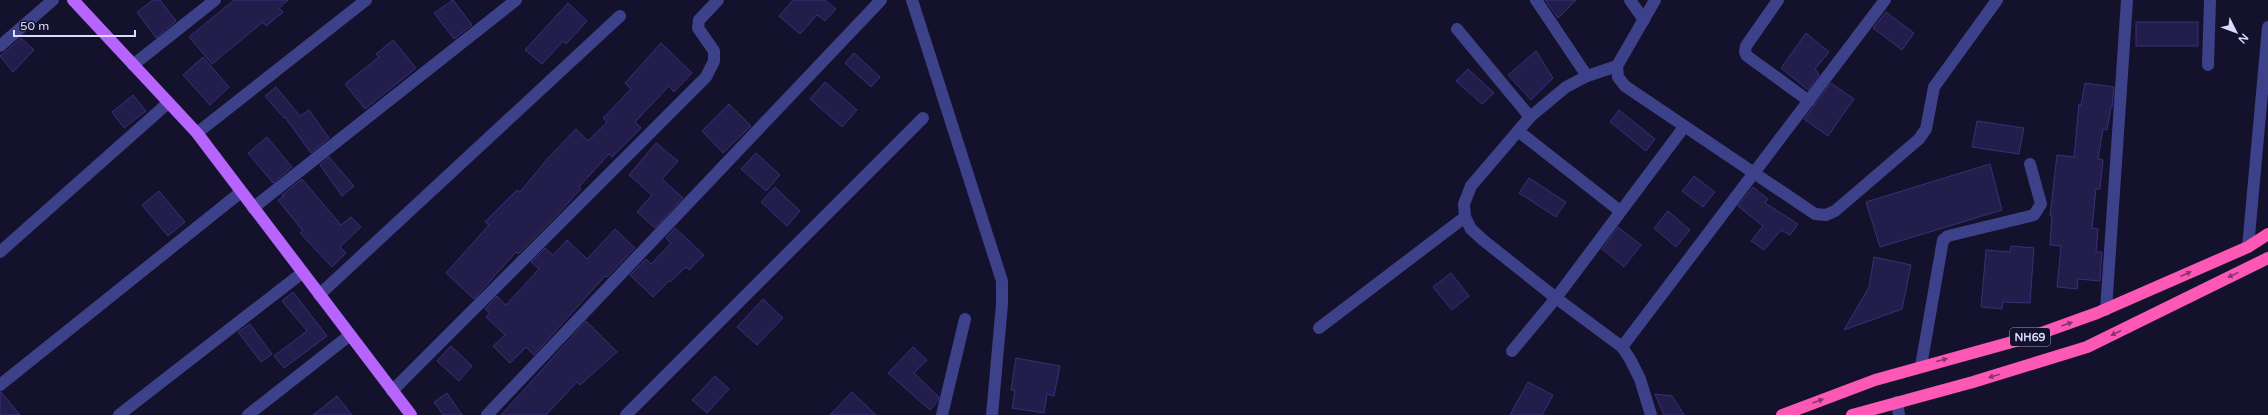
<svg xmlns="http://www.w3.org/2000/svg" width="2268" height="415" font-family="'Varela Round',sans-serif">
  <rect width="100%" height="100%" fill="#13112b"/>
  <g fill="#231d4b" stroke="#383077">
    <path d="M153,0H160L176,21L156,38L137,12Z"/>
    <path d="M234,0H288L279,8L283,12L266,26L263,22L212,64L189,37Z"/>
    <path d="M453,0L472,25L454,39L434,13Z"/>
    <path d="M793,0H825L836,9L825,21L817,15L800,34L779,16Z"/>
    <path d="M1545,0H1576L1558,18Z"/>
    <path d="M568,3L587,21L566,44L563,41L542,64L525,50Z"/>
    <path d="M1886,12L1914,33L1902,50L1873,28Z"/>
    <rect x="2136" y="22" width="62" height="24"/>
    <path d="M1806,33L1829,52L1815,69L1819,75L1808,90L1781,68Z"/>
    <path d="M21,38L34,50L13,72L0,56Z"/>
    <path d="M393,40L416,68L365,109L345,84L379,57L376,54Z"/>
    <path d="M661,43L692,73L674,92L669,86L635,122L641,128L612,157L609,154L579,187L581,189L556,216L518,254L516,252L474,299L446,273L489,225L485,222L517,190L520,192L549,157L576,129L588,141L607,122L603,118L631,89L625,83Z"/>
    <path d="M1536,51L1553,78L1531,100L1508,75Z"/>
    <path d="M854,53L880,77L871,87L845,63Z"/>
    <path d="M203,57L229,87L210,105L183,75Z"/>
    <path d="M1468,69L1494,93L1482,104L1456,81Z"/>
    <path d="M825,82L857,110L842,127L810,99Z"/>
    <path d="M1831,83L1854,99L1828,136L1804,119Z"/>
    <path d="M2085,83L2114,87L2112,107H2111L2107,130L2103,129L2098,159L2103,160L2100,189H2096L2092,228L2098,229L2096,252H2102L2100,281L2078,279L2077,289L2057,287L2061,246L2050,245L2052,216H2050L2057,155L2074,157L2079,104L2081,105Z"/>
    <path d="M276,87L300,116L309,110L329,138L311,153L285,117L284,118L265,96Z"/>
    <path d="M133,95L146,111L124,128L112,112Z"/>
    <path d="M729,104L751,126L723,153L702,131Z"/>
    <path d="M1619,110L1655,139L1646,151L1610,122Z"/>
    <path d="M1977,121L2024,128L2019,154L1972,147Z"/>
    <path d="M267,137L292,167L273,183L248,153Z"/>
    <path d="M656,143L678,161L662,179L683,198L655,228L637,212L652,195L629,175Z"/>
    <path d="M756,153L780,175L766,191L741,169Z"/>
    <path d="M329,157L354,186L342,196L320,165Z"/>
    <path d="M1990,164L2002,210L1880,247L1866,202Z"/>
    <path d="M1694,176L1715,192L1703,207L1682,191Z"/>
    <path d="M1529,178L1566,202L1556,217L1519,193Z"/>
    <path d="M302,179L341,225L351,217L361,227L340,247L346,253L332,267L300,233L303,231L278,200L284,196L282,195Z"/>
    <path d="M775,187L800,211L787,226L761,202Z"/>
    <path d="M1753,187L1768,199L1765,203L1798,224L1790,235L1781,230L1764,250L1751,241L1763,226L1738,206Z"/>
    <path d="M159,191L185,222L168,236L142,205Z"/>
    <path d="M1668,211L1690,230L1676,247L1654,228Z"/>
    <path d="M1618,227L1641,245L1624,267L1602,249Z"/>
    <path d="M675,228L704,255L689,270L686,267L670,282L669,281L653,297L630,275L646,259L651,264L671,243L666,238Z"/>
    <path d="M615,229L635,248L607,277L605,276L534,355L526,347L510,363L493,346L505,335L486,317L490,313L485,309L497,296L506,305L539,269L531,262L545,248L553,255L567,240L587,259Z"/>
    <path d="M2011,246L2034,248L2030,303L2003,302L2002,309L1981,307L1986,250L2010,252Z"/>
    <path d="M1874,257L1911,265L1902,309L1844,330L1869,287Z"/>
    <path d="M1451,273L1469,296L1452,310L1433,287Z"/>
    <path d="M293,292L327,336L284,368L274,356L307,331L282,301Z"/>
    <path d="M763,299L783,318L757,345L737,327Z"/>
    <path d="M586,321L617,352L580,385L577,382L546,415H501Z"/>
    <path d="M250,324L272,354L261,362L238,332Z"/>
    <path d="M451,346L472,366L459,381L437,361Z"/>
    <path d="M913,347L927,360L914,373L939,397L938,401L930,410L888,373Z"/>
    <path d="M1016,358L1060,366L1054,396L1047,394L1044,413L1012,408L1015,391L1011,390Z"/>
    <path d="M715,376L729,389L707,413L692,400Z"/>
    <path d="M1528,382L1553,395L1542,415H1510Z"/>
    <path d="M0,392H1L20,415H0Z"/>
    <path d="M852,392L876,415H830Z"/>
    <path d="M447,393L462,415H443L434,402Z"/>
    <path d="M1655,394L1672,396L1684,415H1664Z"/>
    <path d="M337,396L352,415H313Z"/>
  </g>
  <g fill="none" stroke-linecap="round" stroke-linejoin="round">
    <g stroke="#3d4189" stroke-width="12">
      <path d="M912,0L1002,281V304L992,415"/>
      <path d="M1536,0L1587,76"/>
      <path d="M1630,0L1644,20"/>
      <path d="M1655,0L1617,66L1618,77L1625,86L1815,214L1826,215L1835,211L1919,139L1926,129L1934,87L1997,0"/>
      <path d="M1778,0L1746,46L1745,52L1747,56L1809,101"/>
      <path d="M1457,29L1530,117"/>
      <path d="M0,46L53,0"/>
      <path d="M133,65L215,0"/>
      <path d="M2208,65L2210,0"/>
      <path d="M1617,66L1587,76L1566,87L1530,117L1471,186L1464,204L1465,217L1471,229L1483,240L1556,298L1622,347L1630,359L1640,379L1651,415"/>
      <path d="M1518,131L1620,211"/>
      <path d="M197,133L366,0"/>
      <path d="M253,208L516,0"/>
      <path d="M2248,247L2268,27"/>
      <path d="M0,252L168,103"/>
      <path d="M319,295L620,16"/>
      <path d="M2106,310L2127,0"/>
      <path d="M1319,328L1465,217"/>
      <path d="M1622,347L1885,0"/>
      <path d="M1512,351L1556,298L1684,127"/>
      <path d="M1921,366L1943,240L1948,236L2034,215L2041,204L2030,164"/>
      <path d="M0,385L241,192"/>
      <path d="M392,391L706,77L714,61V51L698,28L699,20L718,0"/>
      <path d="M1897,402L1899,415"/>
      <path d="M119,415L302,273"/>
      <path d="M248,415L350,335"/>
      <path d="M487,415L881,0"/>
      <path d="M626,415L923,118"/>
      <path d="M942,415L965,319"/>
    </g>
    <path stroke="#b763fd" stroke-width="12" d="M73,0L197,133L411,415"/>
    <g stroke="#fd58b5" stroke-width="12">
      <path d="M1782,415L1875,380L2030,337L2097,313L2248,247L2268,234"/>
      <path d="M1852,415L1973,382L2087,347L2268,258"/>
    </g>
  </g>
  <defs><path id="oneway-solid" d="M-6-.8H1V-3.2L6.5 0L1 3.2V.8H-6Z"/></defs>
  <g fill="#883470">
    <use href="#oneway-solid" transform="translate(2186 274) rotate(-24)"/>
    <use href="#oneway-solid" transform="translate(2233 275) rotate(154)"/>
    <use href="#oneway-solid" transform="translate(2067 324) rotate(-19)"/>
    <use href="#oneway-solid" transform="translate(2116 333) rotate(154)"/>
    <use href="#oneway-solid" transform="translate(1942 360) rotate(-15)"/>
    <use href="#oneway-solid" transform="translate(1994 376) rotate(164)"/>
    <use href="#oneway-solid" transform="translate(1818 401) rotate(-20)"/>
  </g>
  <g text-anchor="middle" stroke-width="3" stroke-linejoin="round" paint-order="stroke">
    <rect fill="#13112b" stroke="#a09ebf" stroke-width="1" x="2010" y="328" width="40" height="18" rx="3"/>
    <g font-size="11" font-weight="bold" fill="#dcdbff">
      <text x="2030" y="341">NH69</text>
    </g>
  </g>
  <g transform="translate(2236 32) rotate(132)" stroke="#13112b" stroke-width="3" paint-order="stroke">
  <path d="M0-3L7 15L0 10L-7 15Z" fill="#dcdbff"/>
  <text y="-6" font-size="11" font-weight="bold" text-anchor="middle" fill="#dcdbff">N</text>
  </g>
  <path d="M14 30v6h121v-6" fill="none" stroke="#dcdbff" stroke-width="2"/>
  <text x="20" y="30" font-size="12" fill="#dcdbff" stroke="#13112b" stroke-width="3" paint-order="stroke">50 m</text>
</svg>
